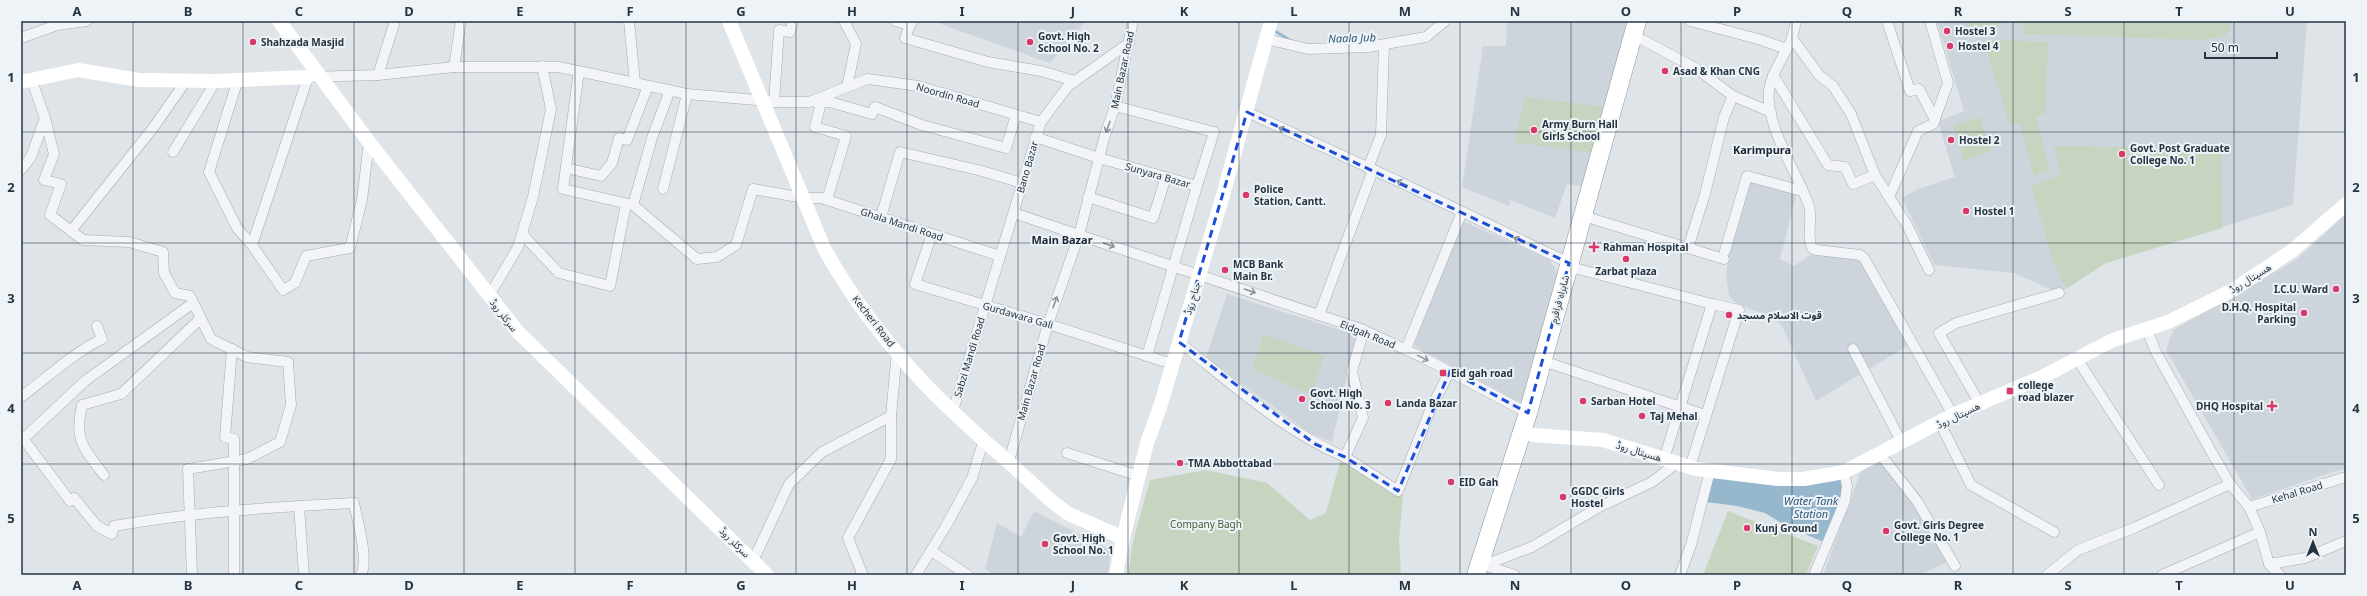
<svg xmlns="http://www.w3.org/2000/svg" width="2367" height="596" font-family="'Noto Sans','Noto Sans Arabic',sans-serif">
  <rect width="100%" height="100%" fill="#dfe4e9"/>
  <g fill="#cdd4db">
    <path d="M932,21H1086L1050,63Z"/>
    <path d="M1507,21H1620L1628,23L1583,187L1567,184L1555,218L1511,200L1509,206L1462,187L1483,46H1506Z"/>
    <path d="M1937,21H2307L2293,205L2106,263L2059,293L2014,273L1934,265L1902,198L1918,189L1955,177L1938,121L1964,111Z"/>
    <path d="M1749,178L1797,193L1780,259L1794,266L1813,253L1858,259L1867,267L1915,341L1816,401L1782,326L1772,317L1737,304L1729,295L1726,275L1728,260Z"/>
    <path d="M2346,214V468L2252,499L2166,350L2173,330L2296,260Z"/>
    <path d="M1456,218L1550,260L1559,276L1522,403L1409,343Z"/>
    <path d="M1227,294L1356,335L1332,442L1310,433L1206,358Z"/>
    <path d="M1881,458L1916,502L1951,560L1919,575H1823L1863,466Z"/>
    <path d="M1034,511L1111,550L1108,575H995L985,569L997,523L1021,537Z"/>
  </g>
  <g fill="#c7d4bf">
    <path d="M1967,21H2001V25L1968,26Z"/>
    <path d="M2024,21H2232L2230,29L2225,36L2201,40L2024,34Z"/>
    <path d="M1992,40L2048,42L2045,113L2036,117L2050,170L2034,176L2020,123L2010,126L1986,48Z"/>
    <path d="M1526,97L1605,107L1592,153L1514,142Z"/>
    <path d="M1980,117L1991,151L1964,161L1953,125Z"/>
    <path d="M2054,146L2221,149L2222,228L2106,263L2066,289L2053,260L2031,187L2061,174Z"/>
    <path d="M1264,334L1324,356L1312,395L1252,369Z"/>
    <path d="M1341,458L1403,495L1399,540L1401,575H1128L1133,542L1150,480L1206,470L1267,483L1310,520L1326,513Z"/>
    <path d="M1728,511L1818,546L1806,575H1703Z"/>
  </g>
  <path fill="#97b8cc" d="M1711,475H1841L1845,487L1826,543L1788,527L1765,513L1737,506L1706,502Z"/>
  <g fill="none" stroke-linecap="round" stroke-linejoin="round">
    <path stroke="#97b8cc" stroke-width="3" d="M1272,29L1291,41"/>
    <defs>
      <g id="street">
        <path d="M629,21L635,83"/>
        <path d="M844,21L856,44L847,87"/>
        <path d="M895,21L910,25L912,21"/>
        <path d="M1133,21L1115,106L1105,135L1079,235L1361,329L1424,358L1528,413"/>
        <path d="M1690,21L1758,39L1787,49"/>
        <path d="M1796,21L1792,38L1819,75L1833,86L1851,114L1875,175L1907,225L1929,270"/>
        <path d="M1887,21L1910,91L1919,89L1935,120"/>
        <path d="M910,25L905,38L988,62L1041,71L1075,81"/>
        <path d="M21,38L57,25L87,21"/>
        <path d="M1792,38C1786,53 1774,69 1770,85C1761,119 1797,172 1809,206C1813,219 1806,235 1812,248L1817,250L1860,255L1864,258L1953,415"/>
        <path d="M1266,39L1308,49L1368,47L1426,37L1445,21"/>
        <path d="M1643,40L1697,69L1733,96L1771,112"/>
        <path d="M454,67L461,21"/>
        <path d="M579,71L563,189L633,205L697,259L717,257L736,245L753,189L804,198H821L1000,256"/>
        <path d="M378,75L395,21"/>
        <path d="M1773,75L1828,165L1845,167L1853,184L1875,175"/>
        <path d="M238,79L209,172L237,228L252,245L283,290L295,283L306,256L350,248L362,200L369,142"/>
        <path d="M774,102L779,30L790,32L793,21"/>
        <path d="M815,102H830L872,114L875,107L922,125L1006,148L1016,115"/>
        <path d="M821,102L815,127L846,136L827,200"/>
        <path d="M1247,112L1400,182L1569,263"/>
        <path d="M45,118L54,154L44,180L61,184L50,215L83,240L129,242L163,252L164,273L175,293L190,296L211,339L247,357L288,362L291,405L280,442L247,459L188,469L192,575"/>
        <path d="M1035,137L1099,158L1197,186L1214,132L1115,106"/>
        <path d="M173,152L216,81"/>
        <path d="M566,168L601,176L612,163L619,138L627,140L648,86"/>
        <path d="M1368,168L1381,135L1384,45"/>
        <path d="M21,170L31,157L45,118L32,81"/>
        <path d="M663,189L687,94"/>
        <path d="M1088,197L1153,218L1166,177"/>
        <path d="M1889,197L1918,131L1933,124L1948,83L1930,21"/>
        <path d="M633,205L652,138L670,90"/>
        <path d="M881,217L900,152L978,170L1022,183"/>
        <path d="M1593,219L1724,259"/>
        <path d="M71,231L153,128L186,81"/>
        <path d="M522,234L559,273L610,286L626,204"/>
        <path d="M932,234L915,284L1048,324L1172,364"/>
        <path d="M252,245L308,77L378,75L454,67H559L687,94L780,102H809L868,79L918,86L1041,122"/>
        <path d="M1688,248L1705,194L1724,117L1733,96"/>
        <path d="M1725,251L1747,176L1798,190L1802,188"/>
        <path d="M1578,269L1712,304"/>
        <path d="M489,296L518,247L533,197L551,109L542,66"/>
        <path d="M1319,315L1373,170"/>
        <path d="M1364,330L1352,371L1363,418L1345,457L1398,491L1431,408L1450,371"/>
        <path d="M2147,330L2156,352L2212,453L2230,484L2249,507L2260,532L2269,564L2280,575"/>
        <path d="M1179,342C1231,383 1283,431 1345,457"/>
        <path d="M232,349L225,437L234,439V575"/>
        <path d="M1406,349L1462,212"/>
        <path d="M1853,349L1902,443"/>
        <path d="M1147,356L1197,186"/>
        <path d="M2077,359L2159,485"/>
        <path d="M1552,364L1705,415"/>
        <path d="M21,397C48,377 73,353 102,339L97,326"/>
        <path d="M1980,404L1939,333L1956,323L2059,293"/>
        <path d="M953,411L1041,122L1068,86L1129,43"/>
        <path d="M1940,423L1971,485L2054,532"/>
        <path d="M21,436L70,501L74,498L97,526L112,534L114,526C193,512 273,507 354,503C357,520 369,559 361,575"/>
        <path d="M21,441L85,381L193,303"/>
        <path d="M1067,453L1139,476"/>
        <path d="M1880,454L1917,501L1955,566"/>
        <path d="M1664,459L1712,304L1739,310L1690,467"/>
        <path d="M1009,461L1048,324L1079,235L1014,213"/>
        <path d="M104,475C83,448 74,440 82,405L121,394L201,318"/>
        <path d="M299,506L304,575"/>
        <path d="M2249,507L2346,477"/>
        <path d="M931,551L968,575"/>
        <path d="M753,561L789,484L822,452L891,416L897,351"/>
        <path d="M1492,562L1532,547L1599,507L1652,482L1677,463"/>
        <path d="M2269,564L2305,558L2346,541"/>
        <path d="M1490,567L1515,575"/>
        <path d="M860,575L862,573L848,538L891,459V416"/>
        <path d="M916,575L946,526L972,478L984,439"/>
        <path d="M1680,575L1691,545L1710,471"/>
        <path d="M1814,575L1845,501L1847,486L1844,472"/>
        <path d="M2047,575L2078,550L2136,527L2230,484"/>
        <path d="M2162,575L2260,532"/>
      </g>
      <path id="highway" d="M1476,575L1528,413L1637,21"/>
    </defs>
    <use href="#street" stroke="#a4acb3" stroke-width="11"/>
    <use href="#highway" stroke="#8594a1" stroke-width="19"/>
    <use href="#street" stroke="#f2f4f7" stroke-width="10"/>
    <g stroke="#fff" stroke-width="14">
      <path d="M279,21L369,142L518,332L767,575"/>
      <path d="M729,21L824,248C849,294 886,342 922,381C961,423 1007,459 1049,499L1067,513L1123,538"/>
      <path d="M21,82L78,70L139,80L216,81L308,77"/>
      <path d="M1532,435L1603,440L1696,469L1778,479H1804L1844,472L1953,415L2042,377L2113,340L2168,322L2233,290L2293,250L2346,204"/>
      <path d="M1116,575L1123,538L1147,443L1160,407L1223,195L1271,21"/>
    </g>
    <use href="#highway" stroke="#fff" stroke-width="18"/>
  </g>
  <defs><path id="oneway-shaft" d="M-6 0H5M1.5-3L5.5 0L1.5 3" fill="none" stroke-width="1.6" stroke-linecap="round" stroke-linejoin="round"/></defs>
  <g stroke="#8c949c">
    <use href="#oneway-shaft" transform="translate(1108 127) rotate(109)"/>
    <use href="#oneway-shaft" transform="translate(1284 130) rotate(-155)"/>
    <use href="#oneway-shaft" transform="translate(1402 183) rotate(-155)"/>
    <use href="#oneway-shaft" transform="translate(1519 240) rotate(-155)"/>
    <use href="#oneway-shaft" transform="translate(1109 245) rotate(19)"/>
    <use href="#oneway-shaft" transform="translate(1250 291) rotate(19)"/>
    <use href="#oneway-shaft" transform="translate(1055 302) rotate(-71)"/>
    <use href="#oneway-shaft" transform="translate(1423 358) rotate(26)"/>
  </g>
  <path fill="none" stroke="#1d4ed8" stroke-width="3" stroke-dasharray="8 5" stroke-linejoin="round" d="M1247,112L1569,263L1528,413L1450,371L1398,491L1345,457L1315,444L1179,342Z"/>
  <path fill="none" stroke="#263441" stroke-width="1" stroke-opacity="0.55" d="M133,21V575M243,21V575M354,21V575M464,21V575M575,21V575M686,21V575M796,21V575M907,21V575M1018,21V575M1128,21V575M1239,21V575M1349,21V575M1460,21V575M1571,21V575M1681,21V575M1792,21V575M1903,21V575M2013,21V575M2124,21V575M2234,21V575M21,132H2346M21,243H2346M21,353H2346M21,464H2346"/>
  <g fill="#d83a67" stroke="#eef3f7" stroke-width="1.5">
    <circle cx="1947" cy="31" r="4"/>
    <circle cx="253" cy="42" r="4"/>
    <circle cx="1030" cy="42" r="4"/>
    <circle cx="1950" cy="46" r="4"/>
    <circle cx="1665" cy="71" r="4"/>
    <circle cx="1534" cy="130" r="4"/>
    <circle cx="1951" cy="140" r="4"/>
    <circle cx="2122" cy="154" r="4"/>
    <circle cx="1246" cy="195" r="4"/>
    <circle cx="1966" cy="211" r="4"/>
    <path d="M1592 241h4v4h4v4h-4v4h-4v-4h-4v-4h4z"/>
    <circle cx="1626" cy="259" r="4"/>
    <circle cx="1225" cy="270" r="4"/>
    <circle cx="2336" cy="289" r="4"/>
    <circle cx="2304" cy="313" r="4"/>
    <circle cx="1729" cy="315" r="4"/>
    <rect x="1439" y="369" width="8" height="8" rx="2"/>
    <rect x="2006" y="387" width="8" height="8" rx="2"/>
    <circle cx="1302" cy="399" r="4"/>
    <circle cx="1583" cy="401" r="4"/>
    <circle cx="1388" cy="403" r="4"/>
    <path d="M2270 400h4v4h4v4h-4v4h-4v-4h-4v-4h4z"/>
    <circle cx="1642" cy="416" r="4"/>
    <circle cx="1180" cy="463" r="4"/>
    <circle cx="1451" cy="482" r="4"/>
    <circle cx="1563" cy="497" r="4"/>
    <circle cx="1747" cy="528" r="4"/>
    <circle cx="1886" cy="531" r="4"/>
    <circle cx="1045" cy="544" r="4"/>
  </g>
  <g text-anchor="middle" stroke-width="4" stroke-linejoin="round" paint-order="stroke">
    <g font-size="10" font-weight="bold" fill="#263441" stroke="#eef3f7" text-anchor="start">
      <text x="1955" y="35">Hostel 3</text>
      <text x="1038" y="40">Govt. High<tspan x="1038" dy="12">School No. 2</tspan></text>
      <text x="261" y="46">Shahzada Masjid</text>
      <text x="1958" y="50">Hostel 4</text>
      <text x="1673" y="75">Asad &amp; Khan CNG</text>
      <text x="1542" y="128">Army Burn Hall<tspan x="1542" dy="12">Girls School</tspan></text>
      <text x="1959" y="144">Hostel 2</text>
      <text x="2130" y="152">Govt. Post Graduate<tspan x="2130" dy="12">College No. 1</tspan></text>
      <text x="1254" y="193">Police<tspan x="1254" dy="12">Station, Cantt.</tspan></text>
      <text x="1974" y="215">Hostel 1</text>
      <text x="1603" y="251">Rahman Hospital</text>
      <text x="1233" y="268">MCB Bank<tspan x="1233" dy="12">Main Br.</tspan></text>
      <text x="1626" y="275" text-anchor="middle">Zarbat plaza</text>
      <text x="2328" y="293" text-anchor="end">I.C.U. Ward</text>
      <text x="2296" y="311" text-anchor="end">D.H.Q. Hospital<tspan x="2296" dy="12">Parking</tspan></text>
      <text x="1737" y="319">قوت الاسلام مسجد</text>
      <text x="1451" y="377">Eid gah road</text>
      <text x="2018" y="389">college<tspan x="2018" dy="12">road blazer</tspan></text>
      <text x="1310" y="397">Govt. High<tspan x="1310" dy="12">School No. 3</tspan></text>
      <text x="1591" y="405">Sarban Hotel</text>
      <text x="1396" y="407">Landa Bazar</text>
      <text x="2263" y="410" text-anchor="end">DHQ Hospital</text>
      <text x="1650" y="420">Taj Mehal</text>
      <text x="1188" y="467">TMA Abbottabad</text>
      <text x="1459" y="486">EID Gah</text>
      <text x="1571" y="495">GGDC Girls<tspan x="1571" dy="12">Hostel</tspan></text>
      <text x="1894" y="529">Govt. Girls Degree<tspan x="1894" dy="12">College No. 1</tspan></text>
      <text x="1755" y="532">Kunj Ground</text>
      <text x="1053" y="542">Govt. High<tspan x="1053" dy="12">School No. 1</tspan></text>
    </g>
    <g font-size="10" fill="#263441" stroke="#eef3f7">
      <text transform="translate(1122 70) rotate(-78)" y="4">Main Bazar Road</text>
      <text transform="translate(948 95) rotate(16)" y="4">Noordin Road</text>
      <text transform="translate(1027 167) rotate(-74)" y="4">Bano Bazar</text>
      <text transform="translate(1158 175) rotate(16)" y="4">Sunyara Bazar</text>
      <text transform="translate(902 224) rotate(18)" y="4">Ghala Mandi Road</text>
      <text transform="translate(2250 278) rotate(-32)" y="4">ھسپتال روڈ</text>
      <text transform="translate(1192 298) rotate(-73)" y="4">جناح روڈ</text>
      <text transform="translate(1559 299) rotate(-75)" y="4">شاہراہ قراقرم</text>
      <text transform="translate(504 315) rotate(52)" y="4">سرکلر روڈ</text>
      <text transform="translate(1018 315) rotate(16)" y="4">Gurdawara Gali</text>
      <text transform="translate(874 321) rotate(52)" y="4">Kecheri Road</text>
      <text transform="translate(1368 334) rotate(22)" y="4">Eidgah Road</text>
      <text transform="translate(969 357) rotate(-73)" y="4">Sabzi Mandi Road</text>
      <text transform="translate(1031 382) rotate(-74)" y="4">Main Bazar Road</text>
      <text transform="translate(1958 415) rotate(-26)" y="4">ھسپتال روڈ</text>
      <text transform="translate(1639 451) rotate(17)" y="4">ھسپتال روڈ</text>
      <text transform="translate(2297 492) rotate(-17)" y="4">Kehal Road</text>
      <text transform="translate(735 542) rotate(45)" y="4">سرکلر روڈ</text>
    </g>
    <g font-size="10" fill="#415e33" stroke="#eef3f7">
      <text x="1206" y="528">Company Bagh</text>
    </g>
    <g font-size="11" font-style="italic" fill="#2e5978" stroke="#eef3f7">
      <text transform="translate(1352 38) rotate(-2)" y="4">Naala Jub</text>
      <text x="1811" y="505">Water Tank<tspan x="1811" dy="13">Station</tspan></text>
    </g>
    <g font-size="11" font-weight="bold" fill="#192532" stroke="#eef3f7">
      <text x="1762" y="154">Karimpura</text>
      <text x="1062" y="244">Main Bazar</text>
    </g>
  </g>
  <rect width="2367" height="596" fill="none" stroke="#eef3f7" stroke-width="44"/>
  <g transform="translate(2313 542)" stroke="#eef3f7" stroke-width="3" paint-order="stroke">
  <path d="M0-3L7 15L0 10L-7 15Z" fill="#263441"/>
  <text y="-6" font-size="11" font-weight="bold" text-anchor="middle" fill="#263441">N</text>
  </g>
  <path d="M2205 52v6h72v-6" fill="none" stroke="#263441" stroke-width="2"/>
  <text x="2211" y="52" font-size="12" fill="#263441" stroke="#eef3f7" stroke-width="3" paint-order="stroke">50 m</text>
  <rect x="22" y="22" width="2323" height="552" fill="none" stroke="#263441" stroke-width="1.5"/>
  <g font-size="13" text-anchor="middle" font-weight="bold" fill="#263441">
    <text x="77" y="16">A</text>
    <text x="188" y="16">B</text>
    <text x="299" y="16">C</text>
    <text x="409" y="16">D</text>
    <text x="520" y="16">E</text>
    <text x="630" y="16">F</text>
    <text x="741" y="16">G</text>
    <text x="852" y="16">H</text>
    <text x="962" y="16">I</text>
    <text x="1073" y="16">J</text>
    <text x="1184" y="16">K</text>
    <text x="1294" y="16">L</text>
    <text x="1405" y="16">M</text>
    <text x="1515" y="16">N</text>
    <text x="1626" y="16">O</text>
    <text x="1737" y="16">P</text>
    <text x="1847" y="16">Q</text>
    <text x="1958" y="16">R</text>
    <text x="2068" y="16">S</text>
    <text x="2179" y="16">T</text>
    <text x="2290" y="16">U</text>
    <text x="11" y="82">1</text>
    <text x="2356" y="82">1</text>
    <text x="11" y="192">2</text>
    <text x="2356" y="192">2</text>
    <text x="11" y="303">3</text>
    <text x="2356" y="303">3</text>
    <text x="11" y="413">4</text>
    <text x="2356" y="413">4</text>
    <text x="11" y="523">5</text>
    <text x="2356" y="523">5</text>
    <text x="77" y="590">A</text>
    <text x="188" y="590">B</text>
    <text x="299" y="590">C</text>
    <text x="409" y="590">D</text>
    <text x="520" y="590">E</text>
    <text x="630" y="590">F</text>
    <text x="741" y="590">G</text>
    <text x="852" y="590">H</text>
    <text x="962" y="590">I</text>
    <text x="1073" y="590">J</text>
    <text x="1184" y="590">K</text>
    <text x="1294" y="590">L</text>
    <text x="1405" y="590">M</text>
    <text x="1515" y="590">N</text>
    <text x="1626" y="590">O</text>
    <text x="1737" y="590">P</text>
    <text x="1847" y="590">Q</text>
    <text x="1958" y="590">R</text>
    <text x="2068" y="590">S</text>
    <text x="2179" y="590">T</text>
    <text x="2290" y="590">U</text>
  </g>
</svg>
